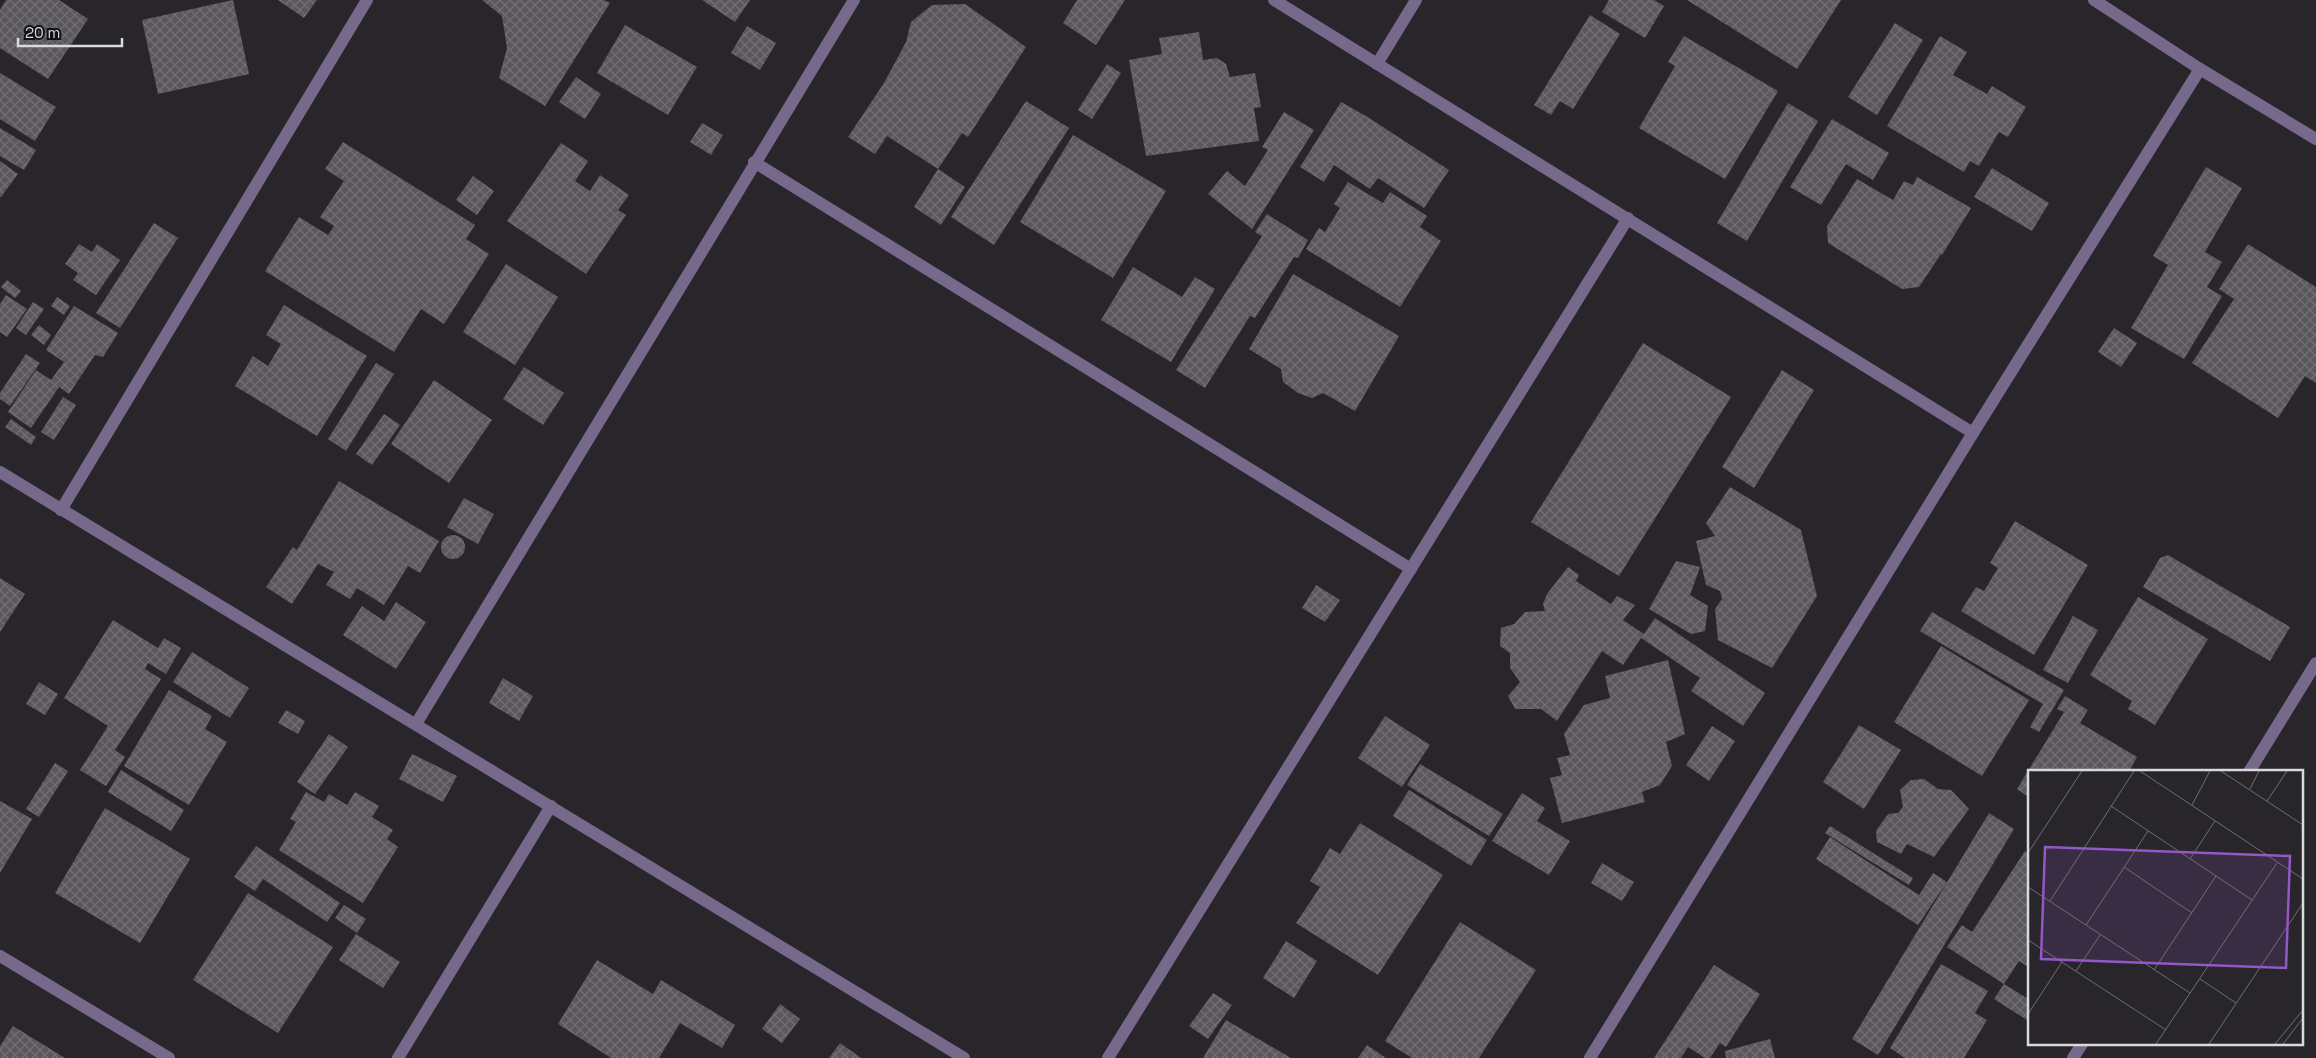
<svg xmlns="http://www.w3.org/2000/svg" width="2316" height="1058" font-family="'Space Grotesk',sans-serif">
  <defs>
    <pattern id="building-cross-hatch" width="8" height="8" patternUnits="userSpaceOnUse" patternTransform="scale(1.25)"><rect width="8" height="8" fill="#5a575d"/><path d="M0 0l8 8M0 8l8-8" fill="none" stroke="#716f74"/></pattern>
  </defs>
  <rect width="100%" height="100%" fill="#28262b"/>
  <g fill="url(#building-cross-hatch)">
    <path d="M6,0H59L88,19L48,79L0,48V10Z"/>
    <path d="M233,0L249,74L158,94L142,20Z"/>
    <path d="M278,0H317L304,18Z"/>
    <path d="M482,0H604L610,3L545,106L499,78L507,48L502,16Z"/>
    <path d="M702,0H750L735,22Z"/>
    <path d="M1077,0H1125L1096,45L1063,23Z"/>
    <path d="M1609,0H1654L1664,6L1645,38L1602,12Z"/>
    <path d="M1687,0H1841L1797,69Z"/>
    <path d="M965,4L1026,47L968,137L962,133L938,169L887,136L875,154L848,137L884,83L906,42L911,22L932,5Z"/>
    <path d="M1590,15L1620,34L1573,109L1560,101L1551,115L1534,105Z"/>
    <path d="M1895,23L1923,40L1877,115L1848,97Z"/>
    <path d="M625,25L697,67L668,115L597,73Z"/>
    <path d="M747,26L776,43L760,70L731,53Z"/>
    <path d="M1199,32L1203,60L1217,58L1226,64L1230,77L1255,73L1261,107L1254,108L1259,141L1146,156L1129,60L1162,54L1159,38Z"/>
    <path d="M1684,36L1778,91L1725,179L1639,128L1675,66L1668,62Z"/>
    <path d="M1940,36L1967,52L1953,75L1987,94L1992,86L2026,107L2008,137L1999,132L1979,166L1970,161L1964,172L1887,126Z"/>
    <path d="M1107,64L1121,73L1092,119L1078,110Z"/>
    <path d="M0,73L56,107L35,141L0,119Z"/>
    <path d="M576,77L601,94L585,119L559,102Z"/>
    <path d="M1026,101L1069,128L994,245L951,217Z"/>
    <path d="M1341,102L1366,116L1449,170L1424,208L1378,178L1370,189L1334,165L1324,182L1300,167Z"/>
    <path d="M1788,103L1818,121L1747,241L1717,223Z"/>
    <path d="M1284,112L1314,130L1252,229L1208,194L1227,171L1245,186L1268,150L1262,147Z"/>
    <path d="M1832,119L1889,153L1873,180L1846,164L1821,205L1790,187Z"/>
    <path d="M702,123L723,135L711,155L690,142Z"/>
    <path d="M0,128L36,150L24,170L0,156Z"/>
    <path d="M1073,135L1166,191L1113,278L1020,222Z"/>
    <path d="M343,142L475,225L466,239L489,254L444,324L421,309L394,352L265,271L299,217L328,235L334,226L320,217L344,181L325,169Z"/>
    <path d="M561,143L588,161L575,181L590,191L600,175L629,195L618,210L626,215L586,274L507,221Z"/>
    <path d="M0,161L18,174L1,197H0Z"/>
    <path d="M2206,167L2242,188L2205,252L2222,262L2207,287L2222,296L2184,359L2131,328L2168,265L2153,256Z"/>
    <path d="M1992,168L2049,203L2032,231L1974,197Z"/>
    <path d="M938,169L965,187L941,225L914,207Z"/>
    <path d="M473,176L494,191L477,215L456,200Z"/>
    <path d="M1917,177L1971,208L1942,255L1941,254L1919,287L1902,289L1828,243L1827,226L1857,179L1893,200L1904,181L1913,185Z"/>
    <path d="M1348,182L1383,203L1390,192L1427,216L1420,227L1441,241L1400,307L1306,249L1319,228L1325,232L1340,208L1334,204Z"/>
    <path d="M1267,214L1308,240L1298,258L1294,257L1255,318L1250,316L1205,388L1176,370L1262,236L1255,232Z"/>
    <path d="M154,223L178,238L120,328L96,313Z"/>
    <path d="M79,244L92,252L97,244L120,260L96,295L73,280L78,273L65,264Z"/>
    <path d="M2248,244L2316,287V383L2305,376L2278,418L2192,363L2234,299L2219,289Z"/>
    <path d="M506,264L558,297L515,365L463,332Z"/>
    <path d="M1133,267L1182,297L1195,277L1215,289L1171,362L1101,320Z"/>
    <path d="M1293,274L1399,336L1355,411L1323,393L1312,398L1298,393L1283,382L1281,369L1249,349Z"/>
    <path d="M7,280L21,291L15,298L1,287Z"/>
    <path d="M6,295L27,309L7,337L0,332V304Z"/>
    <path d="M57,297L70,306L64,315L51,306Z"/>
    <path d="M33,302L44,309L26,335L16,328Z"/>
    <path d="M284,305L367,356L317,436L235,386L253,356L268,366L281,344L266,335Z"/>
    <path d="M74,306L118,333L103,357L95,355L69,394L59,387L31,428L8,412L36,370L51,380L64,362L46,350Z"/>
    <path d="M39,325L51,335L44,345L31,335Z"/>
    <path d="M2114,328L2137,343L2121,367L2098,352Z"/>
    <path d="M1643,343L1731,397L1619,576L1531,522Z"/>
    <path d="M26,354L40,363L10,406L0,399V393Z"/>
    <path d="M376,363L394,374L346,451L328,439Z"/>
    <path d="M524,367L564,393L543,425L503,399Z"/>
    <path d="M1782,370L1814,390L1754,488L1722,467Z"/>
    <path d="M434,380L492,420L449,483L391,444Z"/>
    <path d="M63,397L76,405L54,440L41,432Z"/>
    <path d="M384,414L400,425L372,465L356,454Z"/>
    <path d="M11,419L36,437L31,445L5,427Z"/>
    <path d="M339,481L439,541L420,573L408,566L384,605L357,588L350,599L326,585L334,572L318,564L292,604L266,587L293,547L297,550Z"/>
    <path d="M1730,487L1801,530L1817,596L1772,668L1718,640L1715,609L1722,599L1720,591L1706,585L1696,541L1715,536L1706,523Z"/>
    <path d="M464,498L494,514L478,544L447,527Z"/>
    <path d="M2015,521L2088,565L2034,655L1961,611L1976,587L1984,591L1998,568L1990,563Z"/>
    <circle cx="453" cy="547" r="12"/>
    <path d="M2168,555L2290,627L2270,661L2143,587L2160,558Z"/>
    <path d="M1676,561L1700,567L1690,595L1708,606L1705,631L1691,634L1649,609Z"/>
    <path d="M1568,567L1579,575L1576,581L1611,604L1617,596L1635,605L1623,620L1644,634L1655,618L1765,693L1743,726L1691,691L1700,678L1641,638L1623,665L1602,651L1557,721L1541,709H1515L1508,696L1520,682L1510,668V653L1500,646L1501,628L1514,624L1525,612L1545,611L1543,604L1547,594Z"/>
    <path d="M0,578L25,594L0,632Z"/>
    <path d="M1316,585L1340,600L1325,622L1302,608Z"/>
    <path d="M2138,597L2208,639L2155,725L2128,709L2132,701L2090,675Z"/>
    <path d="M396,602L426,622L396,669L343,635L362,606L384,621Z"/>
    <path d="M1932,612L2064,690L2039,732L2030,727L2043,704L1920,631Z"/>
    <path d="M2073,616L2098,630L2068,683L2043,670Z"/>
    <path d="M113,620L158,648L164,638L181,648L166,674L148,663L145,669L161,679L115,750L125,757L106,786L80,770L108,726L64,698Z"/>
    <path d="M1941,646L2029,700L1982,776L1894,722Z"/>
    <path d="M192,652L249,688L230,718L173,682Z"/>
    <path d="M1668,660L1685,734L1666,742L1672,766L1660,785L1642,792L1645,802L1562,823L1550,778L1562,775L1557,758L1570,755L1564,734L1584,705L1610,698L1605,676Z"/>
    <path d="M503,678L533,696L519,721L489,703Z"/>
    <path d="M39,682L58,694L45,715L26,704Z"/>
    <path d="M169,690L212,716L205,729L227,742L189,805L124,766Z"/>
    <path d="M2065,696L2088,710L2080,723L2137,757L2129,772H2030V798L2017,789L2064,712L2057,709Z"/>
    <path d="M286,710L305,721L298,734L278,723Z"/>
    <path d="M1385,716L1430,745L1402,787L1358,758Z"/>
    <path d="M1859,725L1901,750L1864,809L1823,782Z"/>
    <path d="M1712,726L1735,741L1709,781L1686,765Z"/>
    <path d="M329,734L348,747L315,794L297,782Z"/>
    <path d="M412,754L457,776L443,802L399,779Z"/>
    <path d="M55,763L68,771L39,817L26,809Z"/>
    <path d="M1420,764L1503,814L1489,836L1407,785Z"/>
    <path d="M121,770L184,810L171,831L108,792Z"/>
    <path d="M1924,779L1938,789L1951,790L1969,809L1934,857L1907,844L1901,854L1877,842L1876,831L1888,814L1898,813L1903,807L1900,790L1911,780Z"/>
    <path d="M1409,790L1487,840L1471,866L1393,816Z"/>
    <path d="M306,792L324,802L329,794L347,805L355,792L379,806L372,817L393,830L387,839L398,847L363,903L279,850L296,822L290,819Z"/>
    <path d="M1522,793L1545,808L1537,821L1570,841L1549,875L1492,841Z"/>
    <path d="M0,801L32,819L0,873Z"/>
    <path d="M105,808L190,859L140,943L55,893Z"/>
    <path d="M1989,813L2014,829L1878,1055L1852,1039Z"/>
    <path d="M1360,823L1443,875L1378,975L1296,923L1320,887L1310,881L1330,848L1340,854Z"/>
    <path d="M1830,826L1913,878L1909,885L1825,833Z"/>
    <path d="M1830,837L1919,895L1933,873L1947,882L1918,925L1816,859Z"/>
    <path d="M256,846L340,903L327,922L263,879L255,891L234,877Z"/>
    <path d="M2025,851L2030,854V968L2019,961L2004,984L1947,947L1962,925L1972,932Z"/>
    <path d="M1602,863L1634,882L1622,901L1591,883Z"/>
    <path d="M248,893L333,947L278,1033L193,980Z"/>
    <path d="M344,905L366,919L357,933L335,918Z"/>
    <path d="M1460,922L1536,970L1479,1058H1412L1385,1041Z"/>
    <path d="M356,934L400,962L383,988L339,960Z"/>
    <path d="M1286,941L1317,961L1294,998L1263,978Z"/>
    <path d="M597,960L653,994L661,980L735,1025L722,1048L680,1023L659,1058H611L558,1024Z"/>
    <path d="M1941,964L1988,991L1975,1013L1987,1020L1964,1058H1905L1890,1048Z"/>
    <path d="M1714,965L1760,994L1726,1047L1720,1043L1710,1058H1705L1688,1047L1681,1058H1654Z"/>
    <path d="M2004,984L2030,1000V1022L1994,999Z"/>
    <path d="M1213,993L1232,1005L1208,1039L1189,1026Z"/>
    <path d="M780,1004L800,1019L782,1043L762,1029Z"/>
    <path d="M1226,1020L1291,1058H1203Z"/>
    <path d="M13,1026L65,1058H0V1046Z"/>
    <path d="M1770,1039L1775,1058H1726L1725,1051Z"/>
    <path d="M840,1043L861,1058H829Z"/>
    <path d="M1367,1045L1386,1058H1358Z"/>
  </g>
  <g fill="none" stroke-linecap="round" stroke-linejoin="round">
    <g stroke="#77698c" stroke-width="12">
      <path d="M1274,0L1973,433"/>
      <path d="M2094,0L2200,69L2316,139"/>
      <path d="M1377,64L1416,0"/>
      <path d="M754,162L1411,569"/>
      <path d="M0,472L964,1058"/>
      <path d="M61,510L367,0"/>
      <path d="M416,724L854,0"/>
      <path d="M2249,772L2316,663"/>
      <path d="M0,956L169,1058"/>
      <path d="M398,1058L551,806"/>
      <path d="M1108,1058L1628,218"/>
      <path d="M1590,1058L1973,433L2200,69"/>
      <path d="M2073,1058L2082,1044"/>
    </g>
  </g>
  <g transform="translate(2028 770)">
    <rect width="275" height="275" fill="#28262b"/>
    <path fill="none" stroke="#6f6e72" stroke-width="1" d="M112,1L275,109M193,1L275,55M222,19L231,1M239,31L259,1M164,35L182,1M83,36L224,130M0,83L54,1M162,89L187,51M96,97L164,143M0,117L162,223M22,131L106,1M58,155L120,61M0,170L138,260M126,200L188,106M48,201L72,165M172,209L208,233M0,244L34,192M128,274L249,93M181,274L275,133M247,274L275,240M255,274L275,248"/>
    <path fill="#9357c6" fill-opacity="0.15" stroke="#9357c6" stroke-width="2.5" d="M17,77L262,86L258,198L13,189Z"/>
    <rect width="275" height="275" fill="none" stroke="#dad9dc" stroke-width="2.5"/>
  </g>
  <path d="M18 38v8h104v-8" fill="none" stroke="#dad9dc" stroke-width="2.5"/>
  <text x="25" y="38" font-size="15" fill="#dad9dc" stroke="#111012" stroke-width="4" paint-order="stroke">20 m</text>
</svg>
